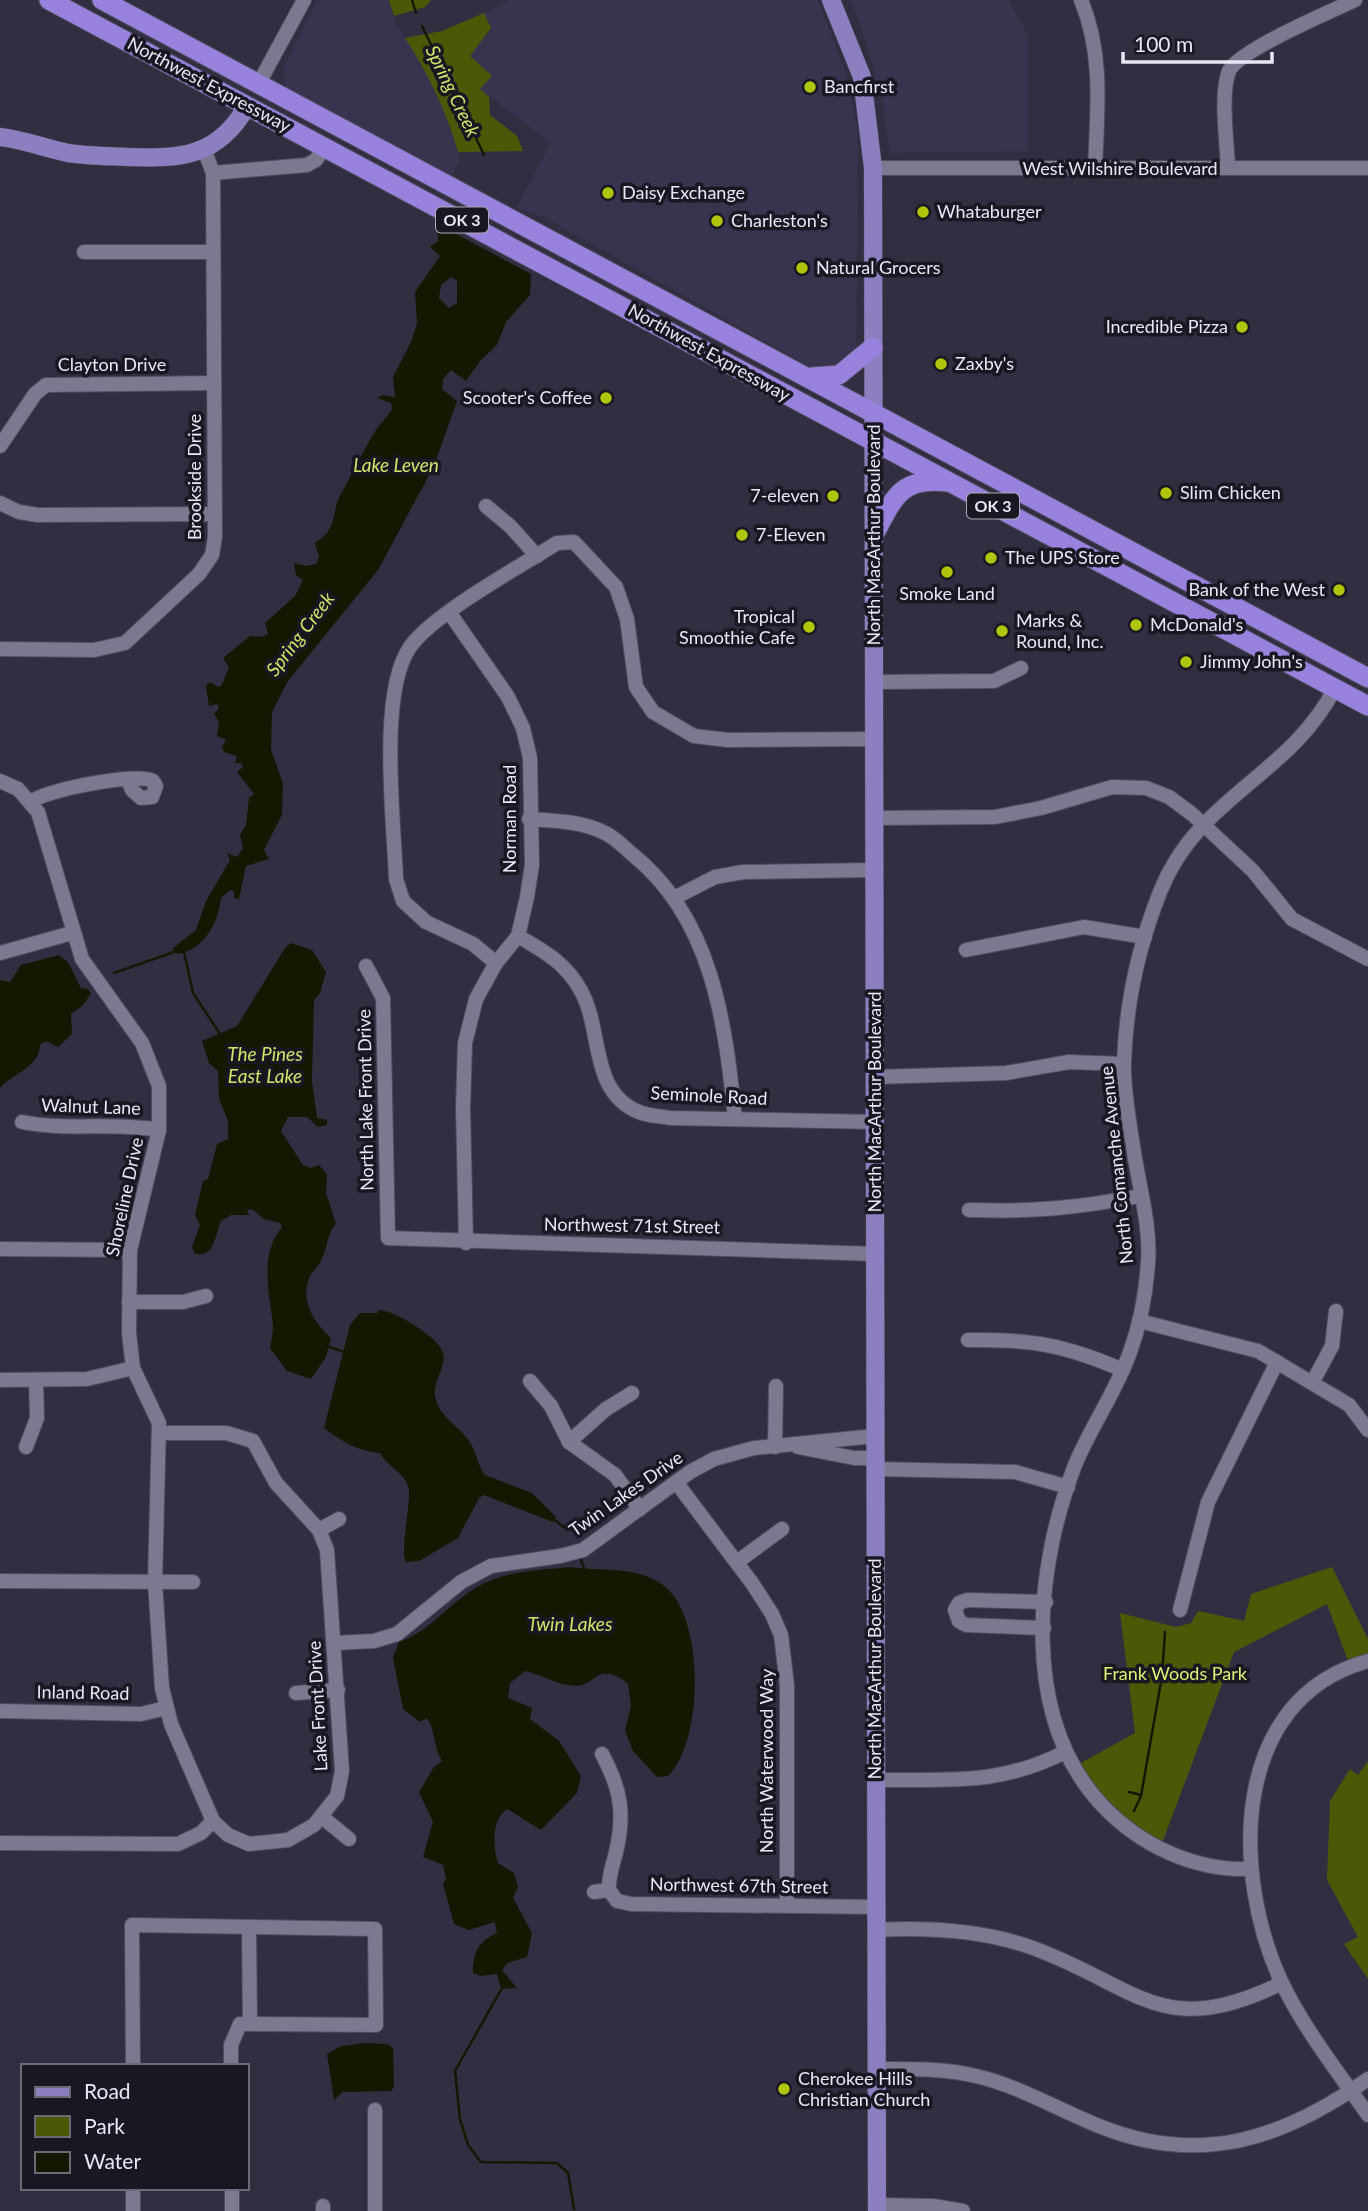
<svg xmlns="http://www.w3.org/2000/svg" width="1368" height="2211" font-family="Lato,sans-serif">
  <rect width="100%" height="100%" fill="#322e42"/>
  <g fill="#38334e">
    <path d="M317,0H389L396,24L429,75L447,114L460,160L452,175L286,87L283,69Z"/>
    <path d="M509,0H818L846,74L858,133L856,349L844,367L818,370L805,364L544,217L516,208L551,143L480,89L469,56L491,28L484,13Z"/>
    <path d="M850,0H1009L1028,35V151L890,153L883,105L863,32Z"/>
  </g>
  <g fill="#4d5806">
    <path d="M389,0H431L425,7L394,16Z"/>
    <path d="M484,13L491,28L470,56L492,76L480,89L489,97L490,115L517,136L523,151L458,152C446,110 429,75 405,38L442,31Z"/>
    <path d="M1332,1567L1368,1639V1655L1348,1661L1327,1604L1234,1652L1162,1843C1126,1822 1103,1798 1079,1764L1135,1733L1120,1613L1176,1627L1191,1623L1198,1611L1244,1621L1251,1594Z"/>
    <path d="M1368,1761V1979L1344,1944L1358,1937L1327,1880L1330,1801L1350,1769L1358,1775Z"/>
  </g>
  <g fill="#141800" fill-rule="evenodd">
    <path d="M438,224L531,274L530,295L506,322L497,345L480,361L466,381L451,370L443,379L442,389L457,401L434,466L378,570L288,681L272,712L271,749L283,784L282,815L264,850L269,859L246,866L239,899L234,898V891L230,890L221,898C218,924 204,949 178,954L172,949L196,930L206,901L230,860L227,853L237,857L243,848L240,835L246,825L249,798L254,794L237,772L243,767L241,763H235L237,756L224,752L222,747L226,740L217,736L219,722L214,714L219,708L217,704L209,706L206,686L210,682L218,687L222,685L229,667L223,658L250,636L262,637L268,634L265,623L295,596L303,580L296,575L294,563L306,566L316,564L319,557L315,543C340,528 330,511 342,492C354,471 363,451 376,430C381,422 388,417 392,409L391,403L377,398L382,395L395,397L393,377L411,342L417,324L415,292L440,256L430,247L438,241ZM451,277L457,281V303L449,308L439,298L441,285Z"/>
    <path d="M291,943L312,950L326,972L320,993L314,1000L312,1081L317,1118L327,1120V1125L318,1127L307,1117H288L281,1131L303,1165L311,1168L319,1165L327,1174L326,1193L336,1224C328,1231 327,1248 322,1259C320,1265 314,1270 310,1276C299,1300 314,1322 331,1338L326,1357L311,1379L287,1371L270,1348C271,1341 273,1334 273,1326C270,1292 258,1257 282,1227L280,1223L264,1219L252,1209L247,1210L249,1215H231L221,1221C215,1235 215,1258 195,1254L192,1247L200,1225L195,1215L203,1181L208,1179L217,1144L228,1139V1121L219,1099L218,1071L209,1063L202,1041L237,1026L285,948Z"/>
    <path d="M59,955L68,962L81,988L88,989L91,994L82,1006L71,1014L72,1034L58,1047L46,1041L40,1045C39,1068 13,1073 0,1088V980L10,982L21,965Z"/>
    <path d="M378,1310C393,1309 440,1338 443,1353C447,1369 430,1384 436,1400C442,1419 458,1425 469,1441C477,1452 477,1465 485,1475L532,1493L556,1517L553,1522L484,1495L479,1498L458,1538L419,1561L406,1562C400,1552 410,1506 409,1491C408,1474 387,1467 380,1453C357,1451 341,1441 324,1428L350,1325L360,1313H378Z"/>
    <path d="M570,1567C602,1572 635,1565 663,1585C705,1615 704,1741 668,1776L657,1777L633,1751L625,1731L631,1706L628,1684C594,1657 598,1691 568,1685C553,1683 541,1674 525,1671L510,1683L508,1698L532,1708L530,1719L559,1741L581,1776L577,1793L541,1830L507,1809C491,1820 493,1847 498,1863L514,1873L518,1887L513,1898L532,1933L527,1957L507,1963L502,1970L517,1988L501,1989L497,1974L480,1976L473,1973C473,1952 478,1942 497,1933L495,1922L469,1930L454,1924L443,1884L446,1879L443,1865L423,1857L433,1822L419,1792L434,1767L442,1761C433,1747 436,1731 427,1718L420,1722L403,1709L393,1658L399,1642C430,1632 450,1602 479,1586C505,1571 540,1570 570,1567Z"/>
    <path d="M366,2043L387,2044L393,2048L394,2087L391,2091L343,2092L334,2100L327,2054L341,2046Z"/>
  </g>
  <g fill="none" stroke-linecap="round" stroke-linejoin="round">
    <g stroke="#141800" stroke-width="2.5">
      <path d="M412,0L416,13"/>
      <path d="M422,26L484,155"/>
      <path d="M184,952L193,993L220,1034"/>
      <path d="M114,973L177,951"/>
      <path d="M327,1346L344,1352"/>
      <path d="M552,1518L568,1530"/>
      <path d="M581,1560L585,1571"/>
      <path d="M1129,1792L1141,1795"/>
      <path d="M1134,1811L1141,1796L1162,1676L1165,1632"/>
      <path d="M502,1988L455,2071L460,2119L468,2145L481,2162L557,2163L568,2173L574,2209"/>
    </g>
    <defs>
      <g id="minor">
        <path d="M1081,0C1104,55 1097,112 1095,170"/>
        <path d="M259,83L304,0"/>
        <path d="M873,168H1368"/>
        <path d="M1228,168C1227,143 1220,93 1229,71C1239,50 1330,12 1355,0"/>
        <path d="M213,173L307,165L316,160L325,146"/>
        <path d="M84,252H213"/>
        <path d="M0,446L35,394L46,385L214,383"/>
        <path d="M0,503L19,512L38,515L215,514"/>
        <path d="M486,506L510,526L537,556"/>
        <path d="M449,612L508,697L523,728L530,758L532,865L527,897L518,936L496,963L476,999L465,1043L463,1108L466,1243"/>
        <path d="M0,649L94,650L125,643L199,574L212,555L215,537L213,173L204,149"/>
        <path d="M874,682L994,681L1021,668"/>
        <path d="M0,781L18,789L38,812L82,959L142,1043L159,1086V1130L130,1250L129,1333L133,1368L159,1423L155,1582L162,1688L171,1724L213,1821L228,1835L249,1844L288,1840L314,1825L337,1796L342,1771L327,1550L319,1530L276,1483L253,1441L226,1433H160"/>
        <path d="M31,802C44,790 138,772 153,781L156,786L152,797L141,798L132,790L128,779"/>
        <path d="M874,818L995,817L1041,808L1112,787L1146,788L1169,797L1192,814L1253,871L1292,919L1368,959"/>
        <path d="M529,819C555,821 583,821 607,834C615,838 624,847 632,854C712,918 725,1021 735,1118"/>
        <path d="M674,898L715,877L743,872L874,870"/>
        <path d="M518,936C545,952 566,963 581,991C603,1030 589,1092 639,1112C648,1116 661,1116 670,1118L876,1122"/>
        <path d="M966,950L1084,927L1145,937"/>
        <path d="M0,953L72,933"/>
        <path d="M496,963L473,944L426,922L403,901L396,879C394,822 378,693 410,647C433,614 521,566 557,543L574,542L616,587L627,619L636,687L653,712L694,736L728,740L873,739"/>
        <path d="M366,966L383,998L388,1238L875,1254"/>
        <path d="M875,1077L1006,1073L1069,1062L1124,1064"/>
        <path d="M22,1122C67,1131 114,1122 159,1130"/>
        <path d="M969,1210C1032,1212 1078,1208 1140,1196"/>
        <path d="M0,1249L130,1250"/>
        <path d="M129,1302H183L206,1296"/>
        <path d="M1139,1321L1258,1351L1349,1405L1368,1430"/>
        <path d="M968,1340C1031,1339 1065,1345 1123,1370"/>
        <path d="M0,1380L87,1379L133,1368"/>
        <path d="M530,1381L551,1406L569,1442L615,1475L640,1509"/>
        <path d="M1312,1383L1332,1346L1336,1311"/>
        <path d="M569,1442L606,1409L632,1393"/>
        <path d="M26,1447L37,1418L36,1380"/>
        <path d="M775,1447L776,1386"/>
        <path d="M798,1447L854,1458H875"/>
        <path d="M875,1469L1015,1472L1068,1487"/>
        <path d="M676,1482L752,1583L772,1614L781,1635L787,1685V1906"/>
        <path d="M319,1530L339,1519"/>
        <path d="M737,1562L782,1529"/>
        <path d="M0,1581L193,1582"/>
        <path d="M1180,1610L1208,1502L1277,1362"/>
        <path d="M1044,1628L966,1625L959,1621L955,1610L959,1603L967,1600L1046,1602"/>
        <path d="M335,1643L374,1641L397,1634L461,1582L491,1566L560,1556L583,1550L690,1472L714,1459L754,1448L875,1436"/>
        <path d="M1368,1661C1229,1699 1232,1875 1281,1981C1304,2029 1338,2072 1368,2115"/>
        <path d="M296,1693L338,1690"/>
        <path d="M0,1711L141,1714L166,1708"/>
        <path d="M602,1754C621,1789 625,1814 616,1852C613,1865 608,1877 609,1890"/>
        <path d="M875,1780C947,1779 999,1786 1065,1752"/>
        <path d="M322,1817L349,1839"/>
        <path d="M0,1843L178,1844L201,1833L213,1821"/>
        <path d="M1250,1869C1194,1871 1139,1845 1101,1804C1020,1716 1035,1569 1075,1465C1091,1426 1116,1392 1130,1352C1140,1325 1146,1292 1148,1263C1151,1225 1138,1183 1133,1146C1129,1119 1123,1089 1124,1062C1126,1005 1139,945 1160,892C1198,796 1289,777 1335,688"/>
        <path d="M609,1890L617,1901L631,1904L875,1907"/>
        <path d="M594,1892L609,1890"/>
        <path d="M249,1927L250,2023"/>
        <path d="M875,1930C928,1927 983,1930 1033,1948C1139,1987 1162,2042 1282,1983"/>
        <path d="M133,2066L132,1925L375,1929L376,2025L240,2024L231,2045V2066"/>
        <path d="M876,2069C910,2069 943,2068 976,2076C1019,2086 1059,2110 1099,2126C1200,2167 1283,2139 1368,2079"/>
        <path d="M375,2110V2211"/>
        <path d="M133,2188V2211"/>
        <path d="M232,2188V2211"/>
        <path d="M877,2205L933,2206L963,2211"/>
        <path d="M323,2211V2206"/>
      </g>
      <g id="major">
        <path d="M831,0L862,77L873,168L877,2211"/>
        <path d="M0,137C24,140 45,148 68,153C87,156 108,156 127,157C181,159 218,157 247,106"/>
      </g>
      <g id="highway">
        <path d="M49,0L1368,706"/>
        <path d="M102,0L1368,678"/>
        <path d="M811,377L839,375L873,347"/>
        <path d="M874,535C893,499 900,477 946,482"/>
      </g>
    </defs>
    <use href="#minor" stroke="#504c5d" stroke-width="16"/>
    <use href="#major" stroke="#504c5d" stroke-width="19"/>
    <use href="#highway" stroke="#504c5d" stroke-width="21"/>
    <use href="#minor" stroke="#7c7890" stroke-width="14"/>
    <use href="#major" stroke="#8d7ebf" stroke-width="18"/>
    <use href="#highway" stroke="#9882de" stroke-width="19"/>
  </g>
  <g fill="#afc506" stroke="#191721" stroke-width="2.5">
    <circle cx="810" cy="87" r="7"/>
    <circle cx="608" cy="193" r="7"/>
    <circle cx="923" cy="212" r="7"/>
    <circle cx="717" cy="221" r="7"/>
    <circle cx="802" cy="268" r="7"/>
    <circle cx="1242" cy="327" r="7"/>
    <circle cx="941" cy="364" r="7"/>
    <circle cx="606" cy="398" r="7"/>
    <circle cx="1166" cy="493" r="7"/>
    <circle cx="833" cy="496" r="7"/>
    <circle cx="742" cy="535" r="7"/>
    <circle cx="991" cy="558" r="7"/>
    <circle cx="947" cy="572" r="7"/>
    <circle cx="1339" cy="590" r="7"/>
    <circle cx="1136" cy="625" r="7"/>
    <circle cx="809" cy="627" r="7"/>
    <circle cx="1002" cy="631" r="7"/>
    <circle cx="1186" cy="662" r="7"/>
    <circle cx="784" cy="2089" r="7"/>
  </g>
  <g text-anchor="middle" stroke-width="7" stroke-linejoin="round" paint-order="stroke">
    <g fill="#191721" stroke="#aba9b5" stroke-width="2">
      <rect x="436" y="207.5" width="52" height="25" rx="5"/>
      <rect x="967" y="493.5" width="52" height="25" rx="5"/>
    </g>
    <g font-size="16" font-weight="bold" fill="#e9e7f5">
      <text x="462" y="226">OK 3</text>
      <text x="993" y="512">OK 3</text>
    </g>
    <g font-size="18" fill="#e9e7f5" stroke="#191721">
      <text transform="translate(209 85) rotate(28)" y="6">Northwest Expressway</text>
      <text x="1120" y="175">West Wilshire Boulevard</text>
      <text transform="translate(709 353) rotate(29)" y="6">Northwest Expressway</text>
      <text x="112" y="371">Clayton Drive</text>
      <text transform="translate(195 477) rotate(-90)" y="6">Brookside Drive</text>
      <text transform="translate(874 535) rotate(-90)" y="6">North MacArthur Boulevard</text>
      <text transform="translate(510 819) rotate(-90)" y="6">Norman Road</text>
      <text transform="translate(709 1096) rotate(3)" y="6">Seminole Road</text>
      <text transform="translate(366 1100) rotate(-91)" y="6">North Lake Front Drive</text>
      <text transform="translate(875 1102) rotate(-90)" y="6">North MacArthur Boulevard</text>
      <text transform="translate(91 1107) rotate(2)" y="6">Walnut Lane</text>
      <text transform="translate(1117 1165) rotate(-96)" y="6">North Comanche Avenue</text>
      <text transform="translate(125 1197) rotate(-78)" y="6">Shoreline Drive</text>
      <text transform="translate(632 1226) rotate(1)" y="6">Northwest 71st Street</text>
      <text transform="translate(626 1494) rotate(-35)" y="6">Twin Lakes Drive</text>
      <text transform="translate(875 1669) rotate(-90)" y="6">North MacArthur Boulevard</text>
      <text transform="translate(83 1693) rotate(1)" y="6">Inland Road</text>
      <text transform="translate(318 1706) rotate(-93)" y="6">Lake Front Drive</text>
      <text transform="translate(767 1761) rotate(-90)" y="6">North Waterwood Way</text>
      <text transform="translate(739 1886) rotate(1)" y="6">Northwest 67th Street</text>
    </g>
    <g font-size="18" fill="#e9e7f5" stroke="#191721" text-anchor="start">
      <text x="824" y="93">Bancfirst</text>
      <text x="622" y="199">Daisy Exchange</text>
      <text x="937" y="218">Whataburger</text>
      <text x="731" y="227">Charleston's</text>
      <text x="816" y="274">Natural Grocers</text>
      <text x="1228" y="333" text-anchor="end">Incredible Pizza</text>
      <text x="955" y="370">Zaxby's</text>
      <text x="592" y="404" text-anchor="end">Scooter's Coffee</text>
      <text x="1180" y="499">Slim Chicken</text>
      <text x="819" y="502" text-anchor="end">7-eleven</text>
      <text x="756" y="541">7-Eleven</text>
      <text x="1005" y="564">The UPS Store</text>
      <text x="1325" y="596" text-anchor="end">Bank of the West</text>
      <text x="947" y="600" text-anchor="middle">Smoke Land</text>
      <text x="795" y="623" text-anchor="end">Tropical<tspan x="795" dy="21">Smoothie Cafe</tspan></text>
      <text x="1016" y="627">Marks &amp;<tspan x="1016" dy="21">Round, Inc.</tspan></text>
      <text x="1150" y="631">McDonald's</text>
      <text x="1200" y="668">Jimmy John's</text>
      <text x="798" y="2085">Cherokee Hills<tspan x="798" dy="21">Christian Church</tspan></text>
    </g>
    <g font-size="18" fill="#dbf075" stroke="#191721">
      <text x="1175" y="1680">Frank Woods Park</text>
    </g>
    <g font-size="19" font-style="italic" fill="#cfe469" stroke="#191721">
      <text transform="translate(453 91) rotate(64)" y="7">Spring Creek</text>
      <text x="396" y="472">Lake Leven</text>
      <text transform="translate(300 634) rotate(-53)" y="7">Spring Creek</text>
      <text x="265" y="1061">The Pines<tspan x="265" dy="22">East Lake</tspan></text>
      <text x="570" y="1631">Twin Lakes</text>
    </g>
  </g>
  <rect x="21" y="2064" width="228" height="126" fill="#191721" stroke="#6c6a76" stroke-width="2"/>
  <rect x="35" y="2087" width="35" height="10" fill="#8d7ebf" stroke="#6c6a76" stroke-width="2"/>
  <text x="84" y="2099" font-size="21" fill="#e9e7f5">Road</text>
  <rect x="35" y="2116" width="35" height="21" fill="#4d5806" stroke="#6c6a76" stroke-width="2"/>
  <text x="84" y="2134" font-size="21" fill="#e9e7f5">Park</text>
  <rect x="35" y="2152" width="35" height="21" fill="#141800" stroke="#6c6a76" stroke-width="2"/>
  <text x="84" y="2169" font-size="21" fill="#e9e7f5">Water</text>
  <path d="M1123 52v10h149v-10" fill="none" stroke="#e9e7f5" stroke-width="3.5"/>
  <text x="1134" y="52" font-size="21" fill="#e9e7f5" stroke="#191721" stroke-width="5" paint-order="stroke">100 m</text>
</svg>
